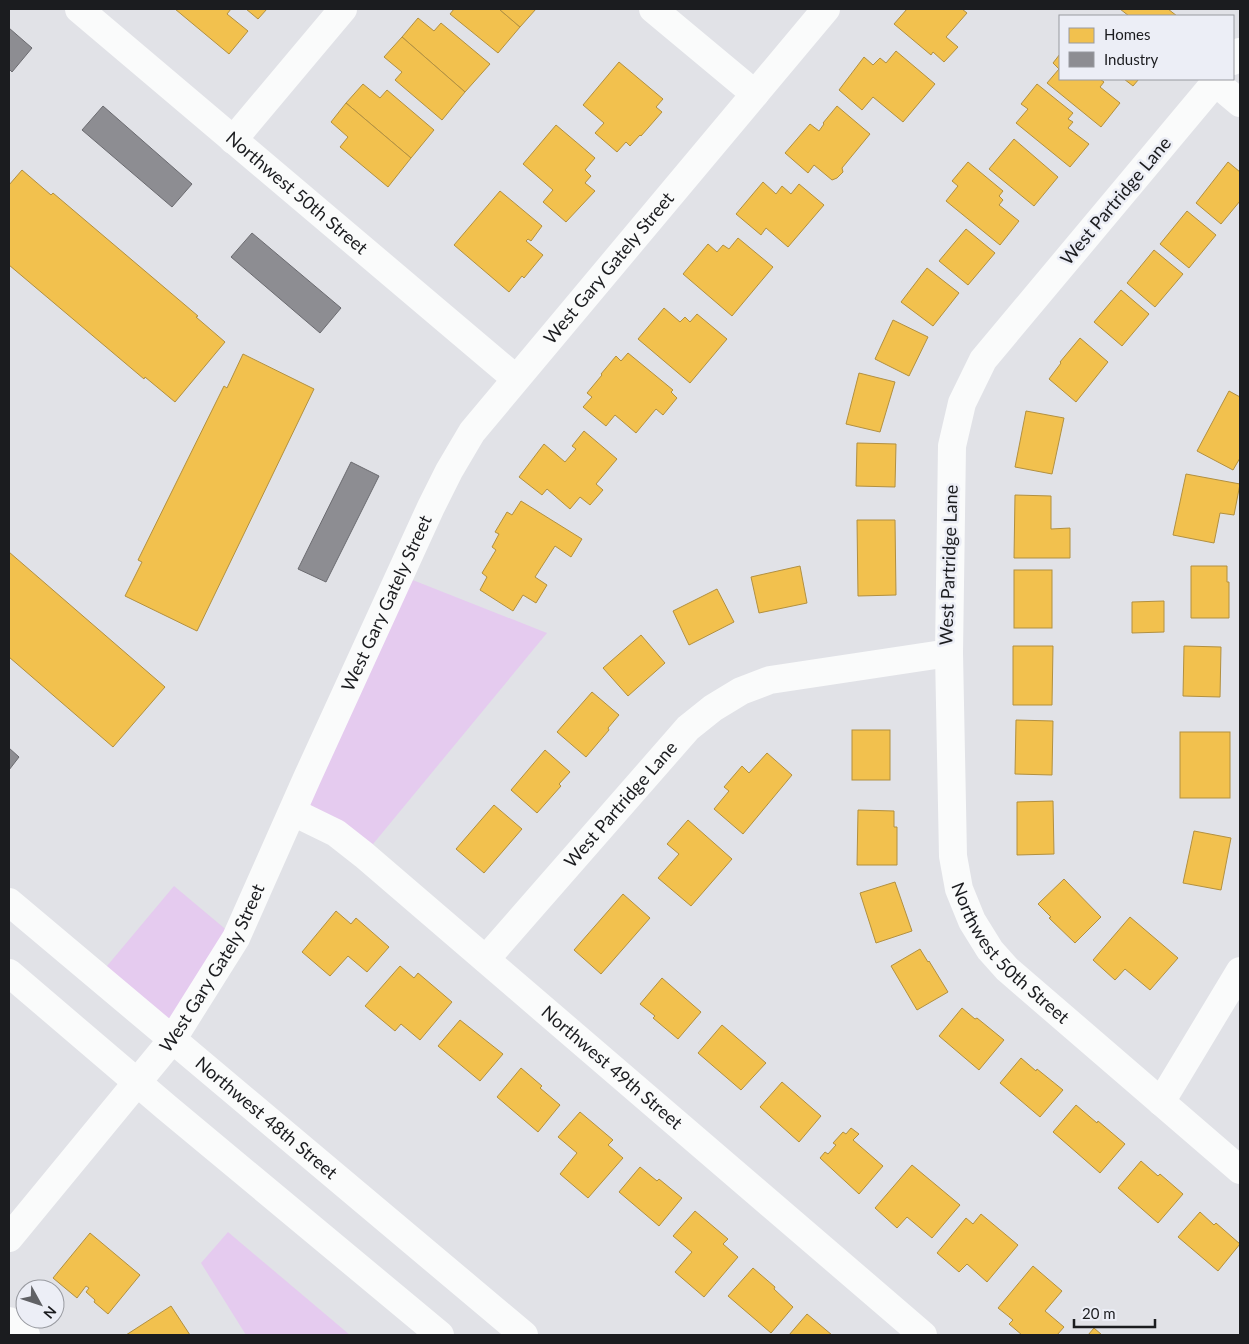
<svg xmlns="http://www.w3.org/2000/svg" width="1249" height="1344" font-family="Lato,sans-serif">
  <rect width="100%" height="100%" fill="#e1e2e7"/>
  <g fill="#e5cbef">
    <path d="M400,575L547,633L364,855L293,812Z"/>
    <path d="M174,886L236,938L172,1040L97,978Z"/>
    <path d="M228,1232L350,1335H246L201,1263Z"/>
  </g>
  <g fill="#f2c14e" stroke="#b29040">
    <path d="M175,9H231L227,14L248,31L229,54Z"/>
    <path d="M246,9H267L258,19Z"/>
    <path d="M454,9H499L520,27L498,53L450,14Z"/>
    <path d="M499,9H536L520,27Z"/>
    <path d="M907,9H962L967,13L946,37L958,47L944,62L933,52L931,55L894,24Z"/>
    <path d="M1120,9H1168L1177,16H1129Z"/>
    <path d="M418,18L434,31L441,23L490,64L465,92L402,37Z"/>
    <path d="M402,37L465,92L442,120L395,80L402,72L384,57Z"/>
    <path d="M896,51L935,84L903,122L873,97L862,110L839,90L864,57L873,65L880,58L886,63Z"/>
    <path d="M1060,54V79H1100L1104,82L1100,87L1120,103L1101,127L1047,83L1059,69L1053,63Z"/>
    <path d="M619,62L663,99L656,107L662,112L641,136L640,135L630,146L626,142L617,152L595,133L604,123L583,105Z"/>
    <path d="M1124,79H1139L1133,86Z"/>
    <path d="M363,84L380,98L387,90L434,130L411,158L346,103Z"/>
    <path d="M1037,84L1073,113L1068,119L1073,122L1068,128L1089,144L1070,167L1016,123L1028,109L1021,104Z"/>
    <path d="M346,103L411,158L388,187L340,147L348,137L331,122Z"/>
    <path d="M837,106L870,134L842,168L843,172L837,178L832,180L814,165L808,173L785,153L810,124L819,131L824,124L823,123Z"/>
    <path d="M556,125L595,158L585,170L591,176L585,183L595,191L566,222L543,202L553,190L523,164Z"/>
    <path d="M1014,139L1058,177L1034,206L989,169Z"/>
    <path d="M968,162L1003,191L999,196L1003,200L999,205L1019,221L1000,245L946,201L958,186L952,181Z"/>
    <path d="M1228,162L1240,172V201L1221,224L1196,203Z"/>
    <path d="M22,170L51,195L53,193L198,316L196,317L225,342L175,402L145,377L144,379L9,265V185Z"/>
    <path d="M763,182L776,194L782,186L791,194L799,184L824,205L788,247L766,228L761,235L736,214Z"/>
    <path d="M500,191L542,226L531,241L528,239L526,241L543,255L524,278L522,276L509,292L454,245Z"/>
    <path d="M1187,211L1216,235L1189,268L1160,244Z"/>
    <path d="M966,229L995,253L968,285L939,261Z"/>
    <path d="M738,238L773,267L732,316L683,274L708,244L717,252L723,245L729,249Z"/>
    <path d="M1154,250L1183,274L1155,307L1127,283Z"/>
    <path d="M927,268L959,293L933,326L901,302Z"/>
    <path d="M1121,290L1149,314L1122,346L1094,322Z"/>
    <path d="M664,308L680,322L685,317L690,322L697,314L727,339L690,383L638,339Z"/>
    <path d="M893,320L928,337L909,376L875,359Z"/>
    <path d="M1080,338L1108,362L1076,402L1049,379L1061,363L1060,362Z"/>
    <path d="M628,353L673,390L671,392L677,398L663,415L656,409L636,433L615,415L606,426L583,407L592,397L587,393L602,375L601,374L616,356L621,361Z"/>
    <path d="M243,354L314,389L197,631L125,596L142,562L138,560L224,386L227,388Z"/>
    <path d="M859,373L895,382L880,432L846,424Z"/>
    <path d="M1229,391L1240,397V458L1233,470L1197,451Z"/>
    <path d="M1026,411L1064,418L1052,474L1015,467Z"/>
    <path d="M584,431L617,459L596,484L603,490L590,505L580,497L570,509L547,489L542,495L519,477L544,444L565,462L576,449L572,446Z"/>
    <path d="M857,443L896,444L895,487L856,486Z"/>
    <path d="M1186,474L1240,484L1234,515L1220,513L1214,543L1173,535Z"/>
    <path d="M1015,495L1051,496V529L1070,528V558H1014Z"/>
    <path d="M521,501L582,539L571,557L555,546L535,577L547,585L536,603L523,595L513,611L480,590L487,577L482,573L496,550L492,547L499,534L495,532L507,512L512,515Z"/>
    <path d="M857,520H895L896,595L858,596Z"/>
    <path d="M9,552L165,687L113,747L9,657Z"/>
    <path d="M800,566L807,603L759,613L751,577Z"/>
    <path d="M1191,566H1227V582H1229V618H1191Z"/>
    <rect x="1014" y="570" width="38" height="58"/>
    <path d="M717,589L734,622L689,645L673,611Z"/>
    <path d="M1164,601V632L1132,633V602Z"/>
    <path d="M641,635L665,663L628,696L603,668Z"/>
    <path d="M1013,646H1053L1052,705H1013Z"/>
    <path d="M1184,646L1221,647L1220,697L1183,696Z"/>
    <path d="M592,692L619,715L608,728L609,730L586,757L557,732Z"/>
    <path d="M1016,720L1053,721L1052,775L1015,774Z"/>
    <rect x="852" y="730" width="38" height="50"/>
    <rect x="1180" y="732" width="50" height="66"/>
    <path d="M545,750L570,772L559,784L561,786L537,813L511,790Z"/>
    <path d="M767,753L792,775L743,834L714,809L729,791L724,787L742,766L749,773Z"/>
    <path d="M1053,801L1054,854L1017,855V802Z"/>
    <path d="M494,805L522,829L484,873L456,849Z"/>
    <path d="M858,810L894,811V827H897V865H857Z"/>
    <path d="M688,820L732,859L691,906L658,878L679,854L667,844Z"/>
    <path d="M1194,831L1231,838L1221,890L1183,883Z"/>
    <path d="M1064,879L1101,917L1075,943L1049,918L1051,917L1038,904Z"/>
    <path d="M895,882L912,931L876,943L860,893Z"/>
    <path d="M623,894L650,918L601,974L574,950Z"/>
    <path d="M336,911L351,924L356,918L389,947L367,972L348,956L330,976L302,952Z"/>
    <path d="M1130,917L1178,958L1150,990L1125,969L1115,980L1093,960Z"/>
    <path d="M920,949L928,962L929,961L948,992L917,1010L891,966Z"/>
    <path d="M400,966L414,978L418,973L452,1002L420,1040L401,1024L395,1031L365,1006Z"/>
    <path d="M662,978L701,1012L678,1039L653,1018L655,1016L640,1004Z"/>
    <path d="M962,1008L975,1019L977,1018L1004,1040L979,1070L939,1036Z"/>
    <path d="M460,1020L503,1054L480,1081L438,1046Z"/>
    <path d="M722,1025L766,1063L741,1090L698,1053Z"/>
    <path d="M1021,1058L1036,1071L1037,1069L1063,1090L1040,1117L1000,1083Z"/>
    <path d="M521,1068L542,1086L540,1088L560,1105L538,1132L497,1097Z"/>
    <path d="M782,1082L821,1116L799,1142L760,1107Z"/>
    <path d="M1076,1105L1097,1123L1098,1121L1125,1144L1100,1173L1053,1132Z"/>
    <path d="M580,1112L613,1140L608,1145L623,1158L588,1198L560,1174L577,1153L558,1137Z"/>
    <path d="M851,1128L859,1134L853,1140L883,1166L859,1194L820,1158L825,1152L828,1154L836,1145L833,1143L843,1132L846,1134Z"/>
    <path d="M1141,1161L1158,1176L1160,1174L1183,1194L1158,1223L1118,1188Z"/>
    <path d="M912,1165L960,1205L932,1238L907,1217L897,1228L875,1208Z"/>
    <path d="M640,1167L657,1181L659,1179L682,1198L659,1226L619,1192Z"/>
    <path d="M695,1211L728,1239L723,1244L738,1257L704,1297L675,1272L692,1252L673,1236Z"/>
    <path d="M1200,1212L1214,1225L1216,1223L1240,1244L1218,1271L1178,1237Z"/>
    <path d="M981,1214L1018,1245L987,1282L967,1264L959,1272L937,1253L966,1218L973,1224Z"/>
    <path d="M90,1233L140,1275L108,1314L94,1302L95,1300L86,1292L89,1288L86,1286L77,1298L53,1278Z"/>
    <path d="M1033,1266L1062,1291L1045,1311L1064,1327L1057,1335H1022L1009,1324L1013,1320L998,1308Z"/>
    <path d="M753,1268L775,1287L774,1289L793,1307L771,1333L728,1296Z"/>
    <path d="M171,1306L190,1335H126Z"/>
    <path d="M807,1314L832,1335H789Z"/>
    <path d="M1094,1328L1102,1335H1088Z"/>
  </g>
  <g fill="#8d8d92" stroke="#6b6b70">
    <path d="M9,28L32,48L12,72L9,69Z"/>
    <path d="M103,106L192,184L172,207L82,130Z"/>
    <path d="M252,233L341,308L320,333L231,257Z"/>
    <path d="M351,462L379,476L326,582L298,569Z"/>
    <path d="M9,748L19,757L9,770Z"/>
  </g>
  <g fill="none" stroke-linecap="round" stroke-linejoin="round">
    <g stroke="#fafbfb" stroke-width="28">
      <path id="s1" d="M79,9L515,378"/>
      <path d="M653,9L755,94"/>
      <path d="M1233,61L1240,52"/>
      <path id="s2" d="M1218,79L983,360L962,403L952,446L949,653L953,856L959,889L972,921L990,950L1007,969L1240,1170"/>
      <path d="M1215,82L1240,103"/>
      <path d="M233,140L343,9"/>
      <path id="s3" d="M293,812L336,833L364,855L923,1335"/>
      <path id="s4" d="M486,959L688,728L713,708L741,691L770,680L949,653"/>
      <path d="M1161,1102L1240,971"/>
      <path id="s5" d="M9,1238L172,1040L236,938L307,778L431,507L449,471L472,432L826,9"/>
      <path d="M9,1321L26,1335"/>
    </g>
    <g stroke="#fafbfb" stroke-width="28">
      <path id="s6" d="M9,902L524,1335"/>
      <path d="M9,973L166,1107L440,1335"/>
    </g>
  </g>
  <g text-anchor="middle" stroke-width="5" stroke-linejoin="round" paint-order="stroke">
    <g font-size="18" fill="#1b1c1f" stroke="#eceef6">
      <text dy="6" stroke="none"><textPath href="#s1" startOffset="285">Northwest 50th Street</textPath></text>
      <text transform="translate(1116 201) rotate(-50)" y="6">West Partridge Lane</text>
      <text dy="6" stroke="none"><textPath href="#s5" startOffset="1149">West Gary Gately Street</textPath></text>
      <text transform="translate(949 565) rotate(-88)" y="6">West Partridge Lane</text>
      <text dy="6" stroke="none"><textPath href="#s5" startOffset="744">West Gary Gately Street</textPath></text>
      <text dy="6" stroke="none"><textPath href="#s4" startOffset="205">West Partridge Lane</textPath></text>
      <text dy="6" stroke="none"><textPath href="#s2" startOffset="985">Northwest 50th Street</textPath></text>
      <text dy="6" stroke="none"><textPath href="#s5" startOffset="339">West Gary Gately Street</textPath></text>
      <text dy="6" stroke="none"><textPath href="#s3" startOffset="410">Northwest 49th Street</textPath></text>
      <text dy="6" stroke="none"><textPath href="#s6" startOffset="336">Northwest 48th Street</textPath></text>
    </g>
  </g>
  <rect width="1249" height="1344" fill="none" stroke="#1b1c1f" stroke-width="20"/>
  <rect x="1059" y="15" width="175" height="65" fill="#eceef6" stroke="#989aa0"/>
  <rect x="1069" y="28" width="25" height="15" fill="#f2c14e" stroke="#989aa0"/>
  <text x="1104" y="40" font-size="15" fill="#1b1c1f">Homes</text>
  <rect x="1069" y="52" width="25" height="15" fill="#8d8d92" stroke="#989aa0"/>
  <text x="1104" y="65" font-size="15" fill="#1b1c1f">Industry</text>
  <g transform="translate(40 1304) rotate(130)"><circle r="24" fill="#eceef6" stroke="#989aa0"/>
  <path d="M0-4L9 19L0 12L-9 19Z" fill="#606165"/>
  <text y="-8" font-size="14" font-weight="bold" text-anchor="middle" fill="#1b1c1f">N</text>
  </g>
  <path d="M1074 1319v8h81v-8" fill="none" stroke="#1b1c1f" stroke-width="2.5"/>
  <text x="1082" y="1319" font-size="15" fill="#1b1c1f" stroke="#eceef6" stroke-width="4" paint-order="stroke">20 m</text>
</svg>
